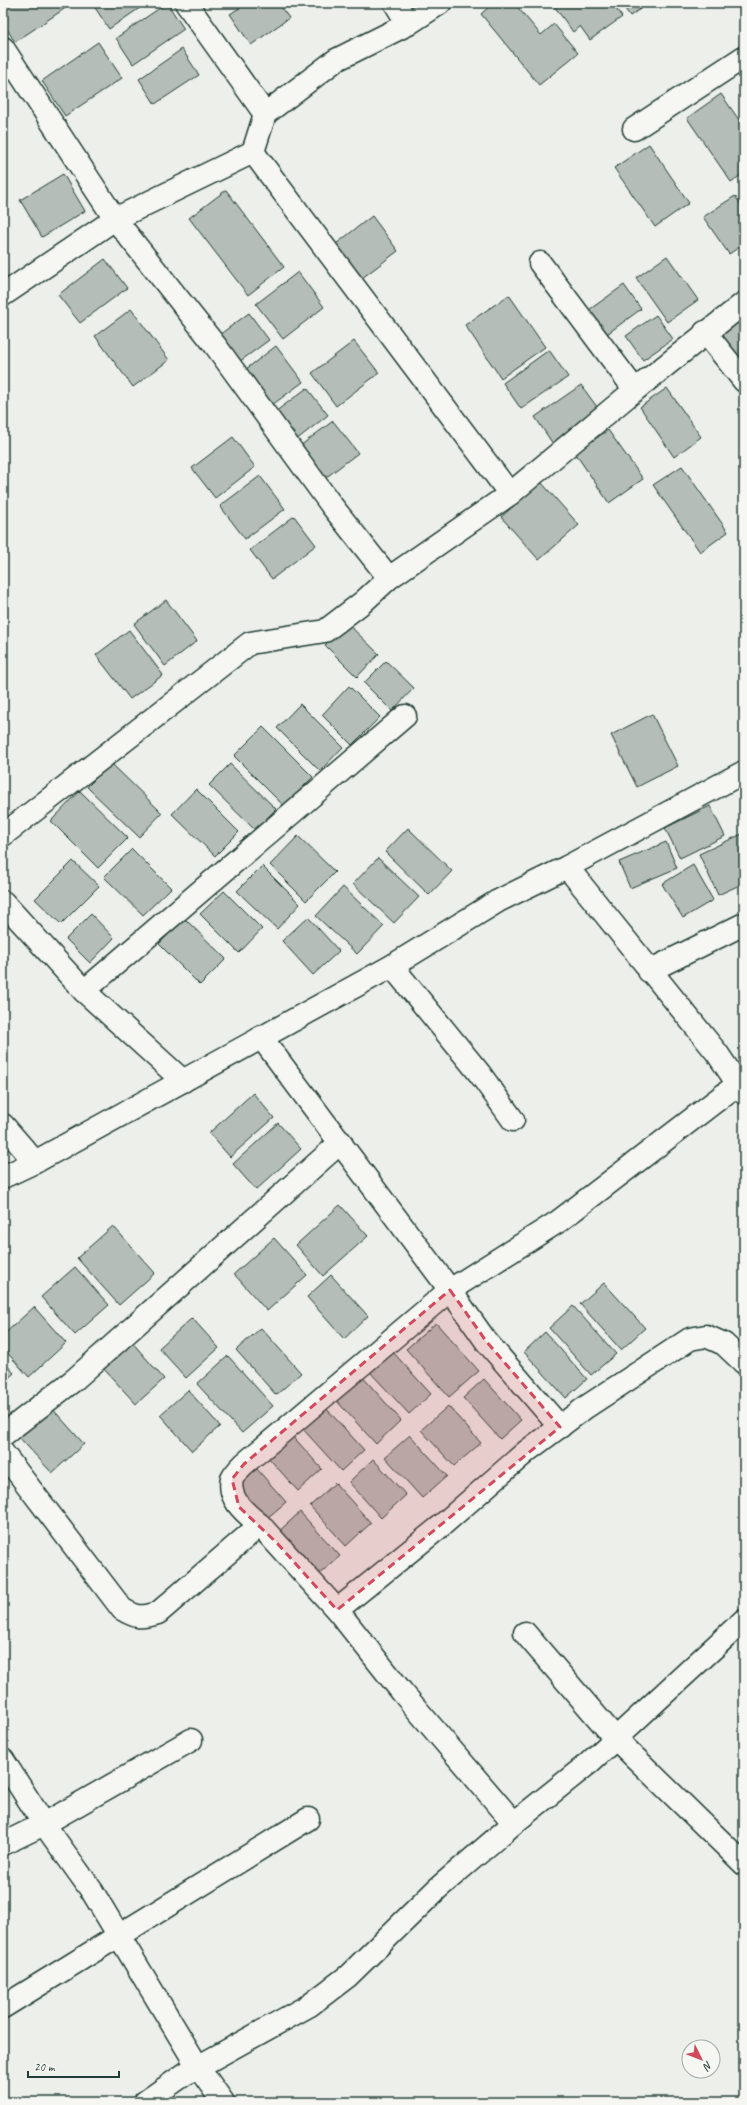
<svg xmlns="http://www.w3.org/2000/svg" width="747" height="2105" font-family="Caveat,sans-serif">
  <rect width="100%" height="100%" fill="#edefea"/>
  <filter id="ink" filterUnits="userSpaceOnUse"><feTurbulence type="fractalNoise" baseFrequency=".025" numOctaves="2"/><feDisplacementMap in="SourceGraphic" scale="8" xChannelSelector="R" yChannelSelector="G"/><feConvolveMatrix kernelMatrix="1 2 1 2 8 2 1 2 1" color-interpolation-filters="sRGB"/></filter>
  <g filter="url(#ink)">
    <g fill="#b4bdb8" stroke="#1f3d34">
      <path d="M3,3H68L70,5L15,42L3,23Z"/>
      <path d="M92,3H147L109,29Z"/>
      <path d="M167,3L184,29L133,64L116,38Z"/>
      <path d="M247,3H278L289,18L251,45L230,14Z"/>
      <path d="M493,3H514L541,35L554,24L578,53L539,85L481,14Z"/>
      <path d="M552,3H612L622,17L590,40L580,26L573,32Z"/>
      <path d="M621,3H649L630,16Z"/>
      <path d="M98,42L122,78L65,116L42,81Z"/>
      <path d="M182,49L199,75L155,104L139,79Z"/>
      <path d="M721,94L744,127V173L731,182L687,118Z"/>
      <path d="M649,144L689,203L655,227L614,168Z"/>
      <path d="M63,174L85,211L42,237L20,200Z"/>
      <path d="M226,190L284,267L248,295L189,218Z"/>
      <path d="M735,196L744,209V244L729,254L703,217Z"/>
      <path d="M372,216L398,251L358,281L332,247Z"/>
      <path d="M667,256L698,300L667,322L636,278Z"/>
      <path d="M105,259L127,288L80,323L58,295Z"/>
      <path d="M298,272L324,307L283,339L256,304Z"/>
      <path d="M624,285L641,309L603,337L586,312Z"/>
      <path d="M509,295L545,347L501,378L465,325Z"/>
      <path d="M131,309L169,360L133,387L95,336Z"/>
      <path d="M249,313L269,340L239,362L219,335Z"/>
      <path d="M744,313V355L736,361L716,334Z"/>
      <path d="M656,315L673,339L643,360L626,336Z"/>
      <path d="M354,341L379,373L336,406L312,373Z"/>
      <path d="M276,346L303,382L268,408L241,373Z"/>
      <path d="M549,350L568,377L521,409L503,383Z"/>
      <path d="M581,385L600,411L553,444L535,417Z"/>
      <path d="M307,388L328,415L296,440L275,412Z"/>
      <path d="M667,388L701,437L674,457L640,407Z"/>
      <path d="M333,421L358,453L320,482L296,449Z"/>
      <path d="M608,430L643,479L609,503L575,453Z"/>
      <path d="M233,437L255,467L215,498L192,468Z"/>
      <path d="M682,466L728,532L700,552L653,485Z"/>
      <path d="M260,476L285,509L245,539L220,506Z"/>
      <path d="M541,482L579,525L539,560L501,517Z"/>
      <path d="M294,516L316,545L272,579L250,550Z"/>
      <path d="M166,600L197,641L165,666L134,624Z"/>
      <path d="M347,623L379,654L357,677L325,645Z"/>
      <path d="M129,630L163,675L130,699L96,655Z"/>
      <path d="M386,661L414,688L392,711L364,683Z"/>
      <path d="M349,686L380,717L352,745L322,715Z"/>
      <path d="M300,704L343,747L320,771L277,728Z"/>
      <path d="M652,714L678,766L637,787L611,735Z"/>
      <path d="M263,727L313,777L284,806L234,756Z"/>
      <path d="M111,763L162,813L139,837L87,787Z"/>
      <path d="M230,764L276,809L255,830L209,785Z"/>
      <path d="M196,789L239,832L215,856L172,814Z"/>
      <path d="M80,791L128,838L98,868L51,821Z"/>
      <path d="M710,806L725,836L680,858L665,828Z"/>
      <path d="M408,828L452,871L429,895L385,852Z"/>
      <path d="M744,833V883L718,895L699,854Z"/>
      <path d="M298,836L335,872L306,901L270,865Z"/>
      <path d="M666,842L677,868L630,888L619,862Z"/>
      <path d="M132,849L171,888L143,915L104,877Z"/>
      <path d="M378,858L419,897L394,923L353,884Z"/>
      <path d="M73,861L99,886L61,924L35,899Z"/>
      <path d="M693,865L713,900L683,918L662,884Z"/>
      <path d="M262,866L300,904L277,929L237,891Z"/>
      <path d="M343,887L384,926L357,954L316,916Z"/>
      <path d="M224,891L262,929L239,953L200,914Z"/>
      <path d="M91,914L114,938L90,963L66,939Z"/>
      <path d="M308,917L339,951L313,975L282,941Z"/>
      <path d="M184,918L226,959L200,985L159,944Z"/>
      <path d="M253,1093L274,1118L230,1157L209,1133Z"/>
      <path d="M278,1123L301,1149L256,1190L233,1164Z"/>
      <path d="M340,1205L368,1236L323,1276L296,1245Z"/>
      <path d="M113,1226L155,1273L119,1305L77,1258Z"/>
      <path d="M274,1238L307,1275L267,1311L234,1274Z"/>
      <path d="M75,1267L109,1305L75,1335L41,1297Z"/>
      <path d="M331,1275L368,1316L344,1339L307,1297Z"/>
      <path d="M604,1283L645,1328L621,1350L580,1304Z"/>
      <path d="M573,1306L616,1354L591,1375L549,1328Z"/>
      <path d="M34,1307L66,1343L29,1377L3,1348V1335Z"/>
      <path d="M192,1318L219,1348L186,1378L159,1348Z"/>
      <path d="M436,1323L479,1371L449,1397L406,1349Z"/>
      <path d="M261,1328L301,1373L276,1395L236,1350Z"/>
      <path d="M545,1332L587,1379L566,1398L524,1352Z"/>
      <path d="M131,1341L164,1379L136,1404L102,1367Z"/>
      <path d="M392,1351L431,1394L409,1414L369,1371Z"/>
      <path d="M228,1356L273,1406L242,1433L197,1384Z"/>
      <path d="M3,1361L14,1373L3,1383Z"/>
      <path d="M360,1374L401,1420L376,1444L334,1398Z"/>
      <path d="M484,1379L521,1420L500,1439L463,1398Z"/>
      <path d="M188,1390L220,1426L192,1451L160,1415Z"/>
      <path d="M50,1406L84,1444L52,1473L17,1435Z"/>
      <path d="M448,1406L481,1443L454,1466L421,1430Z"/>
      <path d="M325,1407L364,1450L341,1471L302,1428Z"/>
      <path d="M290,1433L322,1469L298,1491L266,1455Z"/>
      <path d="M410,1435L447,1476L422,1498L385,1457Z"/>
      <path d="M373,1459L406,1495L381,1518L349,1482Z"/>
      <path d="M256,1468L286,1502L266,1519L236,1486Z"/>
      <path d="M335,1483L371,1523L346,1546L310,1506Z"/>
      <path d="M300,1512L340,1556L316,1577L276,1534Z"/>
    </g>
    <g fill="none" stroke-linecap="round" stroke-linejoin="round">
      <defs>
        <g id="minor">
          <path d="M186,3L265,114"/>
          <path d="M395,3L408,24"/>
          <path d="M3,48L115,219L215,345L332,506L389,578L510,494L635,390L540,263"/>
          <path d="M634,129L744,57"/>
          <path d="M253,152L510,494"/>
          <path d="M3,295L115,219L253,152L265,114L336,60L408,24L440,3"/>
          <path d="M705,332L744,381"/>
          <path d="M635,390L744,303"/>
          <path d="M3,835L250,643L325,631L363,602L389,578"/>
          <path d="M567,867L717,1053L744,1093"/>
          <path d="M3,902L84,991L183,1081"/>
          <path d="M392,966L480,1074L513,1120"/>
          <path d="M649,971L744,924"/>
          <path d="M84,991L405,716"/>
          <path d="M261,1037L450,1290L559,1221L738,1084"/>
          <path d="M3,1125L35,1162"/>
          <path d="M3,1177L35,1162L392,966L498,901L567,867L744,772"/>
          <path d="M3,1435L74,1380L341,1142"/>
          <path d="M3,1453L122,1609C137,1618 141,1618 158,1613L260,1525L337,1610L402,1692L514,1823"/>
          <path d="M260,1525C247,1514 227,1500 232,1479C234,1474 240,1468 244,1464L450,1290L486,1341L560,1427"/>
          <path d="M337,1610L441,1526L527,1451L586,1407L690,1339L706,1336L724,1344L744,1363"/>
          <path d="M525,1633L616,1739L744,1864"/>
          <path d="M3,1760L44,1824L92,1891L198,2067L223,2102"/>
          <path d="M3,1844L44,1824L191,1740"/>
          <path d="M3,2007L308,1819"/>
          <path d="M145,2102L185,2074L310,2005L348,1976L437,1889L514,1823L589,1763L744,1620"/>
        </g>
      </defs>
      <use href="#minor" stroke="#1f3d34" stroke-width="25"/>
      <use href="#minor" stroke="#f6f6f2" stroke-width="22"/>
    </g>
  </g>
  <path fill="#d1495b" fill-opacity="0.2" stroke="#d1495b" stroke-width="3" stroke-dasharray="8 5" stroke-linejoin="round" d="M450,1290L486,1341L560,1427L337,1610L277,1543L239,1507L232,1479L244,1464Z"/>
  <rect width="747" height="2105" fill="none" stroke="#f6f6f2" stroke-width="16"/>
  <rect x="8" y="8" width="731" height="2089" fill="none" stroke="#1f3d34" stroke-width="1.5" filter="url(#ink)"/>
  <g transform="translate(701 2059) rotate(133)"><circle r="19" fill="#f6f6f2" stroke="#a0aca6"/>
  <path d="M0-3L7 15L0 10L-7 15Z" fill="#d1495b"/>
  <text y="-6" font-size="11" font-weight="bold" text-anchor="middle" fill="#1f3d34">N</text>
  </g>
  <path d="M28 2071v6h91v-6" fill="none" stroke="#1f3d34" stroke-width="2"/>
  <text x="34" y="2071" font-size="12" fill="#1f3d34" stroke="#f6f6f2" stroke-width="3" paint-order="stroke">20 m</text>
</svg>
